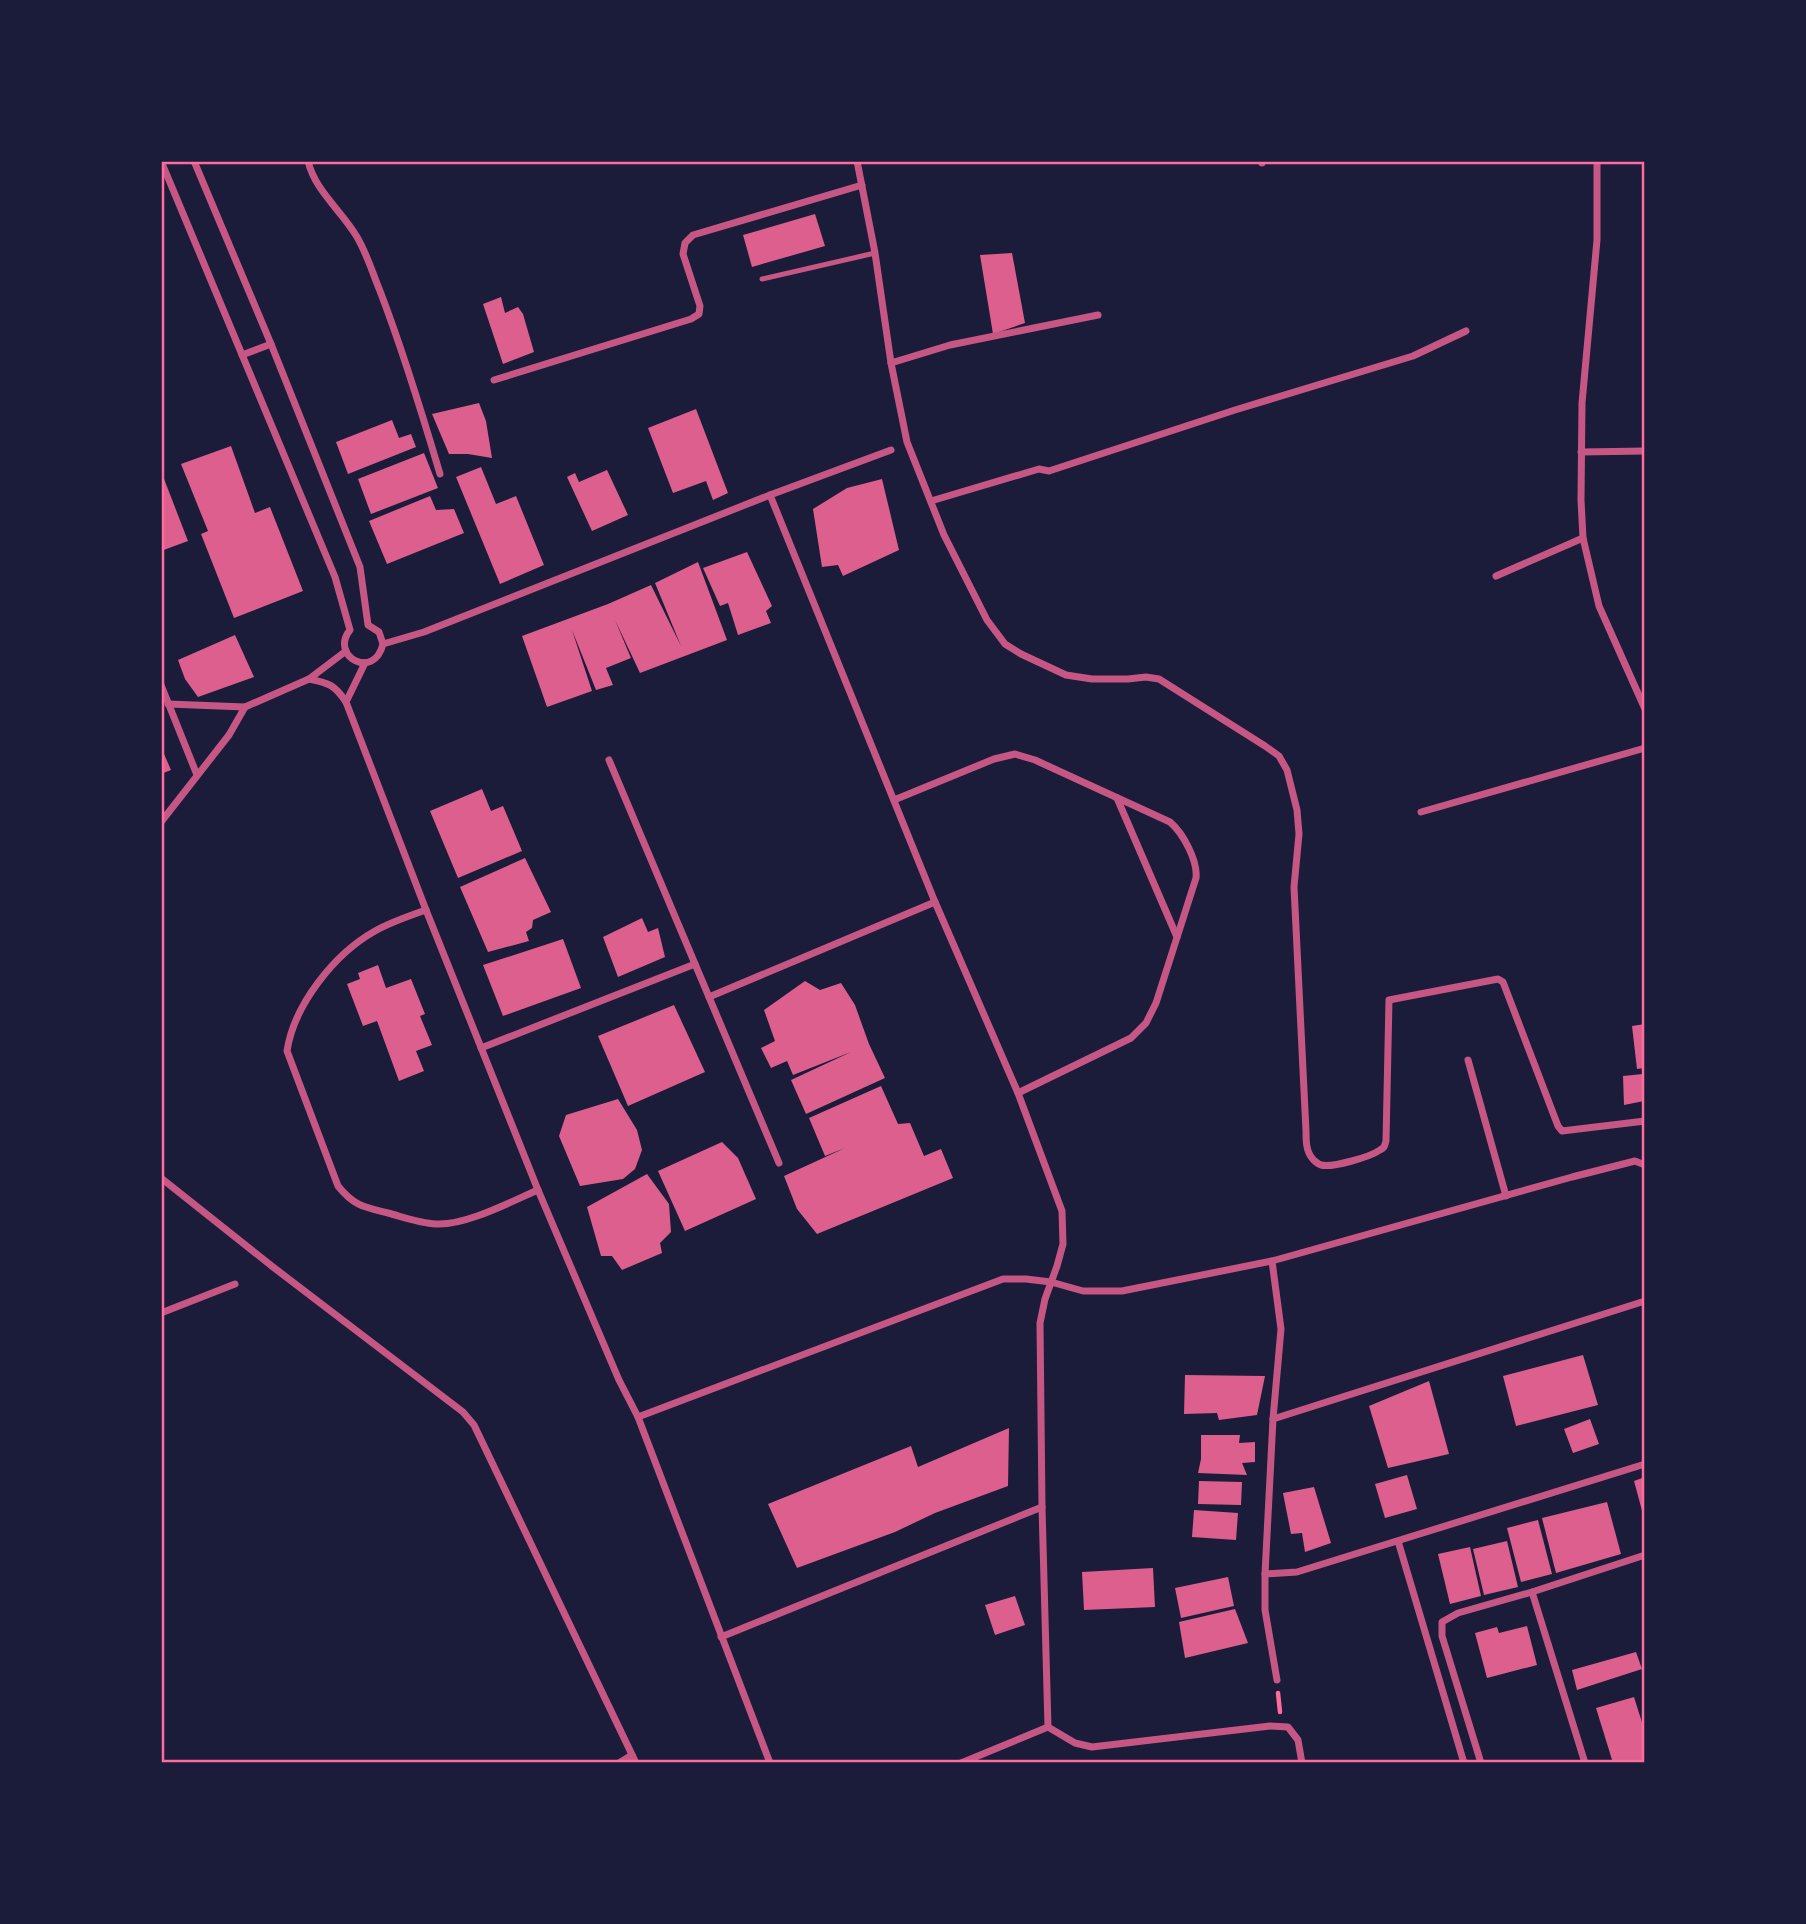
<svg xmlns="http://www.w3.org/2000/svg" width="1806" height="1924" font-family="Cabin,sans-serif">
  <rect width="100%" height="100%" fill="#1b1b3a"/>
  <g fill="#dd5f8e">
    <path d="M815,214L825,246L752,267L743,235Z"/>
    <path d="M1012,253L1025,323L993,334L980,255Z"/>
    <path d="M501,297L505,313L518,307L523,314L534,352L503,364L483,304Z"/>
    <path d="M479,403L486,421L492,458L468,454H449L432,414Z"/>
    <path d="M696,409L728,493L713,500L706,481L673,493L648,428Z"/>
    <path d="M392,420L399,438L411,434L416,447L348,474L336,442Z"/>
    <path d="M231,446L255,513L270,507L303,591L234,618L201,534L208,531L181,464Z"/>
    <path d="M424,453L438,488L371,514L358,479Z"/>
    <path d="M481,467L496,504L516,496L544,565L500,584L456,477Z"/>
    <path d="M607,470L628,515L592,531L567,477L575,473L579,482Z"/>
    <path d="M161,471L188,541L161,551Z"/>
    <path d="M882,479L899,550L843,576L838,565L822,567L813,509L847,488Z"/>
    <path d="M430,496L436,510L454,509L464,533L387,564L369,521Z"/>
    <path d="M747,552L772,606L766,611L771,623L738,635L728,603L720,606L703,568Z"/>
    <path d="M698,562L727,640L640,673L615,620L631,658L606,668L613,685L596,690L572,630L592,691L547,707L522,636L608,604L651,585L681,646L655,583Z"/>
    <path d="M235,635L254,677L198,697L185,679L178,660Z"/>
    <path d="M161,747L171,770L161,774Z"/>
    <path d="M482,789L491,811L503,806L522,851L458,878L430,811Z"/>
    <path d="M525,858L551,912L533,920L532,928L526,932L529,941L488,952L460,887Z"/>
    <path d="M642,918L648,932L658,928L665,957L618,977L603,937Z"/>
    <path d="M563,939L581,988L503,1016L483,965Z"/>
    <path d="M378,965L386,988L411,979L425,1014L420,1016L432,1045L416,1051L424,1071L399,1081L377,1021L363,1026L347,984L360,979L358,973Z"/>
    <path d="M805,981L820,990L841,983L855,1005L869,1044L885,1078L806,1114L791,1080L851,1052L793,1075L787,1061L771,1068L761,1048L775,1041L764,1010Z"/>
    <path d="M674,1005L705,1072L628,1106L598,1036Z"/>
    <path d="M1645,1024V1068L1637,1069L1632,1026Z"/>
    <path d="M1643,1074L1644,1101L1624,1105L1623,1076Z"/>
    <path d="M881,1086L898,1124L910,1123L924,1156L941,1149L953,1178L817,1234L797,1209L784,1176L845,1148L825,1156L809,1118Z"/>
    <path d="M618,1099L637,1130L642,1150L635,1169L623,1179L580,1186L559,1136L566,1115Z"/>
    <path d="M722,1142L738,1158L756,1199L685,1231L658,1171Z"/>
    <path d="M647,1174L669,1204L671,1232L660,1243L662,1253L622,1270L612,1256H601L587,1207Z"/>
    <path d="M1583,1355L1598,1405L1516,1426L1503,1376Z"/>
    <path d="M1185,1375L1265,1376L1257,1415L1219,1420L1217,1413L1184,1414Z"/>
    <path d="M1429,1381L1449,1454L1388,1468L1369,1406Z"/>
    <path d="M1590,1419L1599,1444L1573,1453L1564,1429Z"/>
    <path d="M1009,1428L1008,1486L935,1513L895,1532L797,1568L768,1504L911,1446L918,1467Z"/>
    <path d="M1201,1435H1240L1239,1443L1255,1442V1462L1242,1463L1247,1475L1198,1473L1201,1459Z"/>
    <path d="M1407,1475L1417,1509L1385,1518L1375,1484Z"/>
    <path d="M1645,1477V1518H1644L1634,1481Z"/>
    <path d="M1199,1481L1242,1482L1241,1505L1198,1504Z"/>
    <path d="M1314,1487L1331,1543L1305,1552L1302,1533L1291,1534L1283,1493Z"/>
    <path d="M1607,1502L1621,1554L1556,1573L1542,1518Z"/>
    <path d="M1194,1510L1238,1513L1236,1540L1192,1537Z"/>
    <path d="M1538,1520L1552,1574L1521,1582L1507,1528Z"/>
    <path d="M1507,1541L1518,1587L1484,1595L1473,1549Z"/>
    <path d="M1470,1547L1481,1596L1450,1604L1438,1554Z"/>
    <path d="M1153,1568L1155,1607L1084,1610L1082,1572Z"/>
    <path d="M1228,1577L1234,1606L1181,1618L1175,1588Z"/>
    <path d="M1015,1596L1025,1625L995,1635L985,1605Z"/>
    <path d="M1235,1609L1248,1643L1185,1658L1179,1622Z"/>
    <path d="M1527,1626L1537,1665L1487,1678L1475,1633L1497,1627L1499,1633Z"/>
    <path d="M1636,1652L1642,1669L1577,1690L1572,1670Z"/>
    <path d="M1634,1697L1645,1732V1763H1613L1596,1708Z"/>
  </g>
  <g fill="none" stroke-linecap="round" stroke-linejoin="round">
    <path stroke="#ff6b9d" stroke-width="4.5" d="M1278,1693L1280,1712"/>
    <path stroke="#c65784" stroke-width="5" d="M762,279L875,253"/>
    <g stroke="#c65784" stroke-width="7">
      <path d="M161,161L335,577L350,630C329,656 374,681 383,644L379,632L368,625L360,567L271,344L194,161"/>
      <path d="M308,161C315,191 342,211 357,237C367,254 373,274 380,291C403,351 422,413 440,474"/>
      <path d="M857,161L875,253L891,363L907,442L944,535L987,620L1005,644L1021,654L1066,675L1092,679H1128L1146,677L1159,679L1265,746L1279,756L1287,770L1297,810L1299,834L1294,887L1306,1131C1306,1140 1306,1151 1312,1158C1313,1160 1318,1164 1321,1165C1332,1168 1370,1157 1380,1150C1385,1147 1384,1147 1386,1141L1389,1000L1498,979L1503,982L1558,1126L1562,1131L1645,1121"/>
      <path d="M1262,161V163"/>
      <path d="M1597,161V240L1582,403L1581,500L1583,538L1599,606L1645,709"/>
      <path d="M242,355L271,344"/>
      <path d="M891,363L950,345L1098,315"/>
      <path d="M494,380L691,319L699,314L700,306L683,254L685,243L693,235L862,185"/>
      <path d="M1581,452L1645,451"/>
      <path d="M770,495L935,902L1018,1093L1062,1211L1063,1244L1057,1266L1045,1299L1040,1323L1042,1507L1048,1727L1075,1743L1092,1747L1270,1726L1288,1727L1298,1740L1302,1763"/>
      <path d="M931,501L1039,469L1049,471L1235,410L1413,356L1466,331"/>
      <path d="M1496,576L1583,538"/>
      <path d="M383,644L424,632L770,495L891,450"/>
      <path d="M365,663L346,702L426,910L538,1190L619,1380L638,1417L770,1763"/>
      <path d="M309,679C329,683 335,685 346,702"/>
      <path d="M161,685L197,775"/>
      <path d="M168,704L245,707"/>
      <path d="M609,760L779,1163"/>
      <path d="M1117,798L1177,937"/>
      <path d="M894,800L994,759L1015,754L1035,760L1170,822C1183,833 1198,861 1196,878L1156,1003L1146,1023L1131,1038L1018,1093"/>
      <path d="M1421,812L1645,748"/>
      <path d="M161,822L229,735L245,707L309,679L346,651"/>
      <path d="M426,910C409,916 391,922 375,931C334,954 294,1005 287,1051L338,1186C354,1206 364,1207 388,1213C403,1217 420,1223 436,1224C465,1226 510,1202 538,1190"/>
      <path d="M709,997L935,902"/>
      <path d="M481,1048L695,964"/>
      <path d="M1468,1060L1506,1196"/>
      <path d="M161,1178L273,1267L463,1412L474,1425L636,1763"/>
      <path d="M1272,1261L1281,1329L1273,1419L1265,1574V1610L1277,1680"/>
      <path d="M161,1313L235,1284"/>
      <path d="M638,1417L1003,1279H1026L1051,1282L1083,1291H1122L1272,1261L1572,1177L1635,1161L1645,1165"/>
      <path d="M1273,1419L1645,1301"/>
      <path d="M1398,1541L1464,1763"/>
      <path d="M1265,1574L1297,1572L1645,1464"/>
      <path d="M1532,1592L1585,1763"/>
      <path d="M721,1637L1042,1507"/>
      <path d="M619,1763L632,1755"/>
      <path d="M961,1763L1048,1727"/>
      <path d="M1481,1763L1442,1636V1622L1458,1613L1532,1592L1645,1555"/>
    </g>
  </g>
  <rect width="1806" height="1924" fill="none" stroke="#1b1b3a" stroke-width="326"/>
  <rect x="163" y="163" width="1480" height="1598" fill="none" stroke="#ff6b9d" stroke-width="2.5"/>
</svg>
